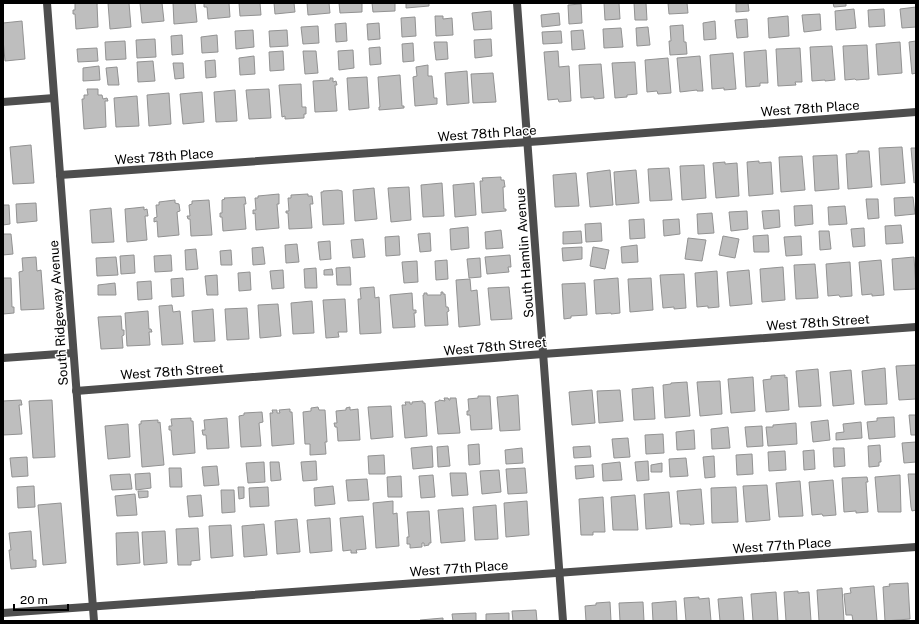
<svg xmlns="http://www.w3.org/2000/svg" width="919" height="624" font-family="'Public Sans',sans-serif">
  <rect width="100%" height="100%" fill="#fff"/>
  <g fill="#bebebe" stroke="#929292">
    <path d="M75,3H99L97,4L98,27L76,29L75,14H73V10H75Z"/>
    <path d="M108,3H129L131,27L110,29Z"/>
    <path d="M140,3H162L164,21L142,23Z"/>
    <path d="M173,3H195L197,22L174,24Z"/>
    <path d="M204,3H229L230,17L208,19L207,7H204Z"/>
    <path d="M239,3H260L261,15L240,16Z"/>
    <path d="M274,3H294L295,12L275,14Z"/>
    <path d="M307,3H329L330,13L308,15Z"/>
    <path d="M339,3H362V12L340,13Z"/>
    <path d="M372,3H395V11L373,12Z"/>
    <path d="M406,3H429V6L406,8Z"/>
    <path d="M604,3H619L620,19L605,20Z"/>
    <path d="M634,3H646L647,20H635Z"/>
    <path d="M668,3H687L688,13L669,14Z"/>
    <path d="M736,3H748L749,11L736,12Z"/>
    <path d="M833,3H846V6L834,7Z"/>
    <path d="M581,4L582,23L569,24L568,5Z"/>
    <path d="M916,7V27L902,28L900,9Z"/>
    <path d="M854,9L856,28L836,30L835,11Z"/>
    <path d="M884,9L885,26L869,27L868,10Z"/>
    <path d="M491,11L492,29L474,30L472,13Z"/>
    <path d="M559,13L560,25L542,27L541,15Z"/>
    <path d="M820,14L821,30L804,32L802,15Z"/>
    <path d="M435,16H443V19L452,18L453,35L436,36Z"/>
    <path d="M788,16L789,36L769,38L768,18Z"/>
    <path d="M415,17L416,36L402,37L401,18Z"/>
    <path d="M747,19L748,37L737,38L735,20Z"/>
    <path d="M22,21L25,59L5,61L3,39V23Z"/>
    <path d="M715,21L716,39L704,40L703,23Z"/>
    <path d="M346,23L347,41L336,42L335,24Z"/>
    <path d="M379,23L380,39L368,40L367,24Z"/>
    <path d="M683,25L684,42H686L687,54L670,55L669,41H671L670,26Z"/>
    <path d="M318,26L319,43L303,44L301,27Z"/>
    <path d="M648,27L650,45L637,46L636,28Z"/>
    <path d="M621,28L623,47L604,48L603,29Z"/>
    <path d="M253,30L254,47L236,49L235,31Z"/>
    <path d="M287,30L288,46L270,47L269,31Z"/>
    <path d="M583,30L585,49L572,50L571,31Z"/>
    <path d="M561,31L562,43L543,44L542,32Z"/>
    <path d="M182,35L183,54L172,55L171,36Z"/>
    <path d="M217,35L218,52L202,53L201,37Z"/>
    <path d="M155,39L156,57L137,58L136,40Z"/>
    <path d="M491,39L492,56L475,58L474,40Z"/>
    <path d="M125,41L126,59L106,60L105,42Z"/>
    <path d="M916,41V73L912,74L909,42Z"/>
    <path d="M434,42H447L448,59L436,60Z"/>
    <path d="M900,42L902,73L878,75L876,44Z"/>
    <path d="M413,43L414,61L403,62L402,44Z"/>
    <path d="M867,45L869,79L856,80L855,79L845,80L843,46Z"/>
    <path d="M832,46L835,80L825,81V80L812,81L810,47Z"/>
    <path d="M380,47L381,64L370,65L369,48Z"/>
    <path d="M97,48L98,61L78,62L77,49Z"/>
    <path d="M800,48L802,82H795L796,85L778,86L776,49Z"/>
    <path d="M353,50L354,68L339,70L338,51Z"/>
    <path d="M766,50L768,83H760V86L746,87L744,52Z"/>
    <path d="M283,51L284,70L270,71L269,52Z"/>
    <path d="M303,51H316L318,73L305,74Z"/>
    <path d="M558,51L559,67L569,66L571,101L559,102L558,99L548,100L544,52Z"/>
    <path d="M733,53L736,89L724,90V88L712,89L710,55Z"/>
    <path d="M254,56L255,74L240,75L239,58Z"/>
    <path d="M700,56L703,91H697V90L680,92L677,58Z"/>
    <path d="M668,58L671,93L658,94L657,91L647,92L645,60Z"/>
    <path d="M215,60L216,77L206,78L205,61Z"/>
    <path d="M153,61L155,81L138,82L137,62Z"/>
    <path d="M635,62L637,94L627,95V97L615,98L612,63Z"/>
    <path d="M173,63H183L184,78L175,79Z"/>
    <path d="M601,64L604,98L594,99V97L581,98L579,65Z"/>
    <path d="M428,65V76H432L434,98H437V104L415,106L413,77L417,76L416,67Z"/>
    <path d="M99,66L100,80L83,81V68Z"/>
    <path d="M117,67L119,85H108L106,68Z"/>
    <path d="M467,71L469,103L447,105L445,73Z"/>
    <path d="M493,73L496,102L473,103L471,74Z"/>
    <path d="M400,75L402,106H404V108L379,110V107H380L378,77Z"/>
    <path d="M367,77L369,108L349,110L347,78Z"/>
    <path d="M330,78H333V82L336,81L337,85H335L337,111L315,112L313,81L330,80Z"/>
    <path d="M301,84L302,107H306V114H304V118L285,119V116L282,117L279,85Z"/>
    <path d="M87,89H98V95H102L103,99L107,98L108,101H105L106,127L84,129L82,99H84V95H88Z"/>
    <path d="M269,89L271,118L249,119L246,90Z"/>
    <path d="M235,90L237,121L216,122L214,92Z"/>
    <path d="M202,92L204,122L183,124L180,94Z"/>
    <path d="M169,93L171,124L149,126L147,95Z"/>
    <path d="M137,96L139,126L116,127L114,98Z"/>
    <path d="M31,145L34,183L13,184L10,147Z"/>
    <path d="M902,147L905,183L881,185L879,148Z"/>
    <path d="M911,148H916V182L914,183Z"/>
    <path d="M858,151H869L872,187L848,189L846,154L858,153Z"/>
    <path d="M837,155L839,189L815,191L813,156Z"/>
    <path d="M802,156L805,190L781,192L779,157Z"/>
    <path d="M759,161V163L771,162L773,194L749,196L747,162Z"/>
    <path d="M725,162V164L737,163L739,196L716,198L713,163Z"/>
    <path d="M704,165L706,198L682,200L680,166Z"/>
    <path d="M669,168L672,200L650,201L648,169Z"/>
    <path d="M610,170L613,205L590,207L587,173Z"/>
    <path d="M636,170L639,203L616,205L614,172Z"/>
    <path d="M576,173L579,206L555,207L553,175Z"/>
    <path d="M501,177V180H504L505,187H503L504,209H506V211L482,213L480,181H483L482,178Z"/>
    <path d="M442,183L444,216L423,217L421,185Z"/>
    <path d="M474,183L476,215L455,217L453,185Z"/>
    <path d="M409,187L411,220L391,222L388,188Z"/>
    <path d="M374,188L377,219L355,221L353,190Z"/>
    <path d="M338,190L342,191L344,224L323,225L321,192H323V191Z"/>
    <path d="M279,194V204H277L279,228L256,230L255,213L253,214V210H256L255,198H258V196Z"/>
    <path d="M308,194V196H312L313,204H310L312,228L289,229L288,213H286V211H289L288,198H291V195Z"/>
    <path d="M245,197L246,204H244L246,229L223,231L222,217H220V213H222V200L225,199L224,198Z"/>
    <path d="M913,197L915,214L895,216L894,198Z"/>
    <path d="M866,199H878L879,218L868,219Z"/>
    <path d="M175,200V203L179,204L180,211L177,212L179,235L158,237L157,221L154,222V218L157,217L156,205H159V202Z"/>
    <path d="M209,200L212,235L191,236L190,219H188L187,216H190L189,205L192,204V201Z"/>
    <path d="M36,203L37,221L17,223L16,204Z"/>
    <path d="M3,205H9L10,224L3,225Z"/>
    <path d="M812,205L813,224L795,226L794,206Z"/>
    <path d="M845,206L847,224L829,225L828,207Z"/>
    <path d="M144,207V210L147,209L148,216H145L147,240L127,242L125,209Z"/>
    <path d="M111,208L114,242L92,243L90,210Z"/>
    <path d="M779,210L780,227L764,229L762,211Z"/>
    <path d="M747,211L748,229L731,231L729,212Z"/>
    <path d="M712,213L714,233L698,234L697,214Z"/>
    <path d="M644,219L645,238L630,239L629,220Z"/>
    <path d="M679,219L680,234L664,236L663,220Z"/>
    <path d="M601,223L602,241L586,242L585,224Z"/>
    <path d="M901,225L903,243L886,244L885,226Z"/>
    <path d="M468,227L469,248L451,250L450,229Z"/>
    <path d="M864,228L865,246L853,247L851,229Z"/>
    <path d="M501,230L503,248L486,249L485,232Z"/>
    <path d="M581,231L582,243L563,244V232Z"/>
    <path d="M819,231H829L831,249L820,250Z"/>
    <path d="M430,233L431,251L420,252L418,234Z"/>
    <path d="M3,234H11L13,254L3,255Z"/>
    <path d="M768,235L769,252H754L753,236Z"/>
    <path d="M399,236L400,255L386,256L385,237Z"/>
    <path d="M723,236L739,239L735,258L719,255Z"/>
    <path d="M801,236L802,255L786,256L784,237Z"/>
    <path d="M688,238L706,240L702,261L685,259Z"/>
    <path d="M363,239L365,257L353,258L351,240Z"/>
    <path d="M330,241L331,259L320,260L318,242Z"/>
    <path d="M297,244L299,262L286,263L285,245Z"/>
    <path d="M637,245L638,262L622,263L621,247Z"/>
    <path d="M263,247L265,264L253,265L252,248Z"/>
    <path d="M582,247V259L563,261L562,248Z"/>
    <path d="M593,247L609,250L605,269L590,266Z"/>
    <path d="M196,249L198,269L186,270L185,250Z"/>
    <path d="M231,250L232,265H221L220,251Z"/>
    <path d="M134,255L135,273L121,274L120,256Z"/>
    <path d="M171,255L172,271L155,272L154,256Z"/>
    <path d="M510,255L511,267H508L509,272L487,274L485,257Z"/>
    <path d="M36,257L37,271L41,270L44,309L21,310L19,272L23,271L22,258Z"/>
    <path d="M116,257L118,275L97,276L96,258Z"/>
    <path d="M914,257L916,289L894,290L892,259Z"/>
    <path d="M480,258L481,277L469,278L467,259Z"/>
    <path d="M447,260L448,279L436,280L435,261Z"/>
    <path d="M881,260L884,295L872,296V294L862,295L859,262Z"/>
    <path d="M417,261L418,282L404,283L402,262Z"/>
    <path d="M850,262L852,296L840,297L839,295L828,296L826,264Z"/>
    <path d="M815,264L818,298L796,299L794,265Z"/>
    <path d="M350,267L351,285H337L336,268Z"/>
    <path d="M783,267L785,300L762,302L760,269Z"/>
    <path d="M316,268L317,288H305L304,269Z"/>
    <path d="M332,269L333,275H324V270Z"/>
    <path d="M283,270L284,288L272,289L270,271Z"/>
    <path d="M749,270L752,304L730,306L727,272Z"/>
    <path d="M717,271L719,307L708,308V306L697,307L695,273Z"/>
    <path d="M250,272L251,290L239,291L238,273Z"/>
    <path d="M684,274L686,308L674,309V307L663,308L660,275Z"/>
    <path d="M217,275L218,295H207L205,276Z"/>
    <path d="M3,278H11L12,307H14V313L3,314Z"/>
    <path d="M183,278L184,296L172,297L171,279Z"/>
    <path d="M618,278L620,313L611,314V313L596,314L594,280Z"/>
    <path d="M651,278L653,310L630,312L628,279Z"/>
    <path d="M470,279L471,291L477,290L480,325L459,327L456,280Z"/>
    <path d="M151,281L152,299L138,300L137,282Z"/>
    <path d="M115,283L116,295H98V285Z"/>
    <path d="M585,283L587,315L571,316V318L564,319L562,284Z"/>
    <path d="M374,287L375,298L379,297L381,333L360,334L358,299H361L360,288Z"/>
    <path d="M509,287L512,319L491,320L488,288Z"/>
    <path d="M441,292H443V294H445L446,307H448L449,311L447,312L448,325L425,326L423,295H424V293H427V295H441Z"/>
    <path d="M412,293L413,310H416V313H414L415,327L393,328L390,295Z"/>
    <path d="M345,299L347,332H338L339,337L326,338L323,300Z"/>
    <path d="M312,301L314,333L293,334L291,303Z"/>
    <path d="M278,304L281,336L260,338L258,305Z"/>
    <path d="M172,305L173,312L180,311L183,344L162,345L159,306Z"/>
    <path d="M247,308L249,339L227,340L225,309Z"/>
    <path d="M213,309L215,341L194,342L192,311Z"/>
    <path d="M148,311L149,329H151L152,332H149L150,345L127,346L125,313Z"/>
    <path d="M121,316L122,330H124V335L122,336L123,348L101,349L98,317Z"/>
    <path d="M916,365V399L899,400L896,366Z"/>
    <path d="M885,368L887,404L865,405L862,371Z"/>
    <path d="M818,369L821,406L799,407L796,371Z"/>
    <path d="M851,370L854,404L833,406L830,372Z"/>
    <path d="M785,375V378L787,377L789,410L766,412L763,380L771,379V376Z"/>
    <path d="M753,377L755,411L731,413L728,379Z"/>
    <path d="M720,381L722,414L700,416L697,382Z"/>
    <path d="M687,382L690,416L665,418L663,385L671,384V383Z"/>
    <path d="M653,387L655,419L634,420L632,389Z"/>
    <path d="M592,390L595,423L572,425L569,392Z"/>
    <path d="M620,390L623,421L599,423L597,391Z"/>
    <path d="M518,395L520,430L500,431L497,397Z"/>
    <path d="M478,396H490L492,429L471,430L470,415H467V411H469L468,399L478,398Z"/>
    <path d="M444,398H448L449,400H450V398H456L460,433L438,434L435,402L439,401V400L445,401Z"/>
    <path d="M21,400L22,405H19L22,434L3,435V401Z"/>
    <path d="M52,400L55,457L33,458L29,401Z"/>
    <path d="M423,401V403H425L427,436L405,438L402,405H406L405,402H410V404H412V402Z"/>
    <path d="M391,406L393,437L371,439L368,407Z"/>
    <path d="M318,407L319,410H325L327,442H325L326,454L310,455V444H305L303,412L311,411V408Z"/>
    <path d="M350,407V410L358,409L360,440L338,441L337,427H335L334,423H337L336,411L346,410V408Z"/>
    <path d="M290,409V412H292L294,444L272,446L270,413H273L272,410H277V413H280L279,410Z"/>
    <path d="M262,412L263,422L259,423L261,446L241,447L239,416L244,415V413Z"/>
    <path d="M909,415H916V435H911Z"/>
    <path d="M894,417L895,437L869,439L867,422L877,421V418Z"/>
    <path d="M191,418V421H193L195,453L173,455L171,430H169V426H172L171,419Z"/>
    <path d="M227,418L229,448L207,449L206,435H203L202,430H205L204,420Z"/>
    <path d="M158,420V423L160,422L164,465L142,467L139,424H141V421Z"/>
    <path d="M828,420L830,440L813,442L811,422Z"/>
    <path d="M861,422L862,438L836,440V433L844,432L843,424Z"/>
    <path d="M796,423L797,444L768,446L766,427H773V425Z"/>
    <path d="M128,424L130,457L108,459L105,426Z"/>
    <path d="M762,426L763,446L747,447L745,427Z"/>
    <path d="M728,427L730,448L712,449L711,429Z"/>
    <path d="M694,430L695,449L677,450L676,432Z"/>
    <path d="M663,434L664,453L646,454L645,435Z"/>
    <path d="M628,438L630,457L614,458L612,439Z"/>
    <path d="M916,442V462L904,463L902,443Z"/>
    <path d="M479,444L480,464L469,465L468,445Z"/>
    <path d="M880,445L881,462H879V466L869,467L868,446Z"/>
    <path d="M432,446L433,467L413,469L411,448Z"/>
    <path d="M448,446L450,466L438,467L437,447Z"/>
    <path d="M590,446L591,457L574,458L573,447Z"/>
    <path d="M522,448L523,463L506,464L505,450Z"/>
    <path d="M833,448H844L845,466L834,467Z"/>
    <path d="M814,450L815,469L804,470L803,451Z"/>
    <path d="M785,451L786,470L769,471L768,452Z"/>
    <path d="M752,454L753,474L737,475L736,455Z"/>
    <path d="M384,455L385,474H369L368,456Z"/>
    <path d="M714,456L715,477L705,478L703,457Z"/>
    <path d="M27,457L28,476L12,477L10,458Z"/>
    <path d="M686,458L688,476L670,477L669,459Z"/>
    <path d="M316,461L317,480L303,481L301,462Z"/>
    <path d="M648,461L649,480L637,481L635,462Z"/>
    <path d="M264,462L265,482L248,483L246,463Z"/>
    <path d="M270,462H279L281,480L271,481Z"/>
    <path d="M620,462L622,480L603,481L602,464Z"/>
    <path d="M662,463V472H651V465Z"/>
    <path d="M593,465L594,477L576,479L575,466Z"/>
    <path d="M217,466L219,485L204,486L202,467Z"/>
    <path d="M169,468H181L182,487H170Z"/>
    <path d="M525,468L527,493L508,494L506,469Z"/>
    <path d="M499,470L501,492L482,494L480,471Z"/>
    <path d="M150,473L151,488L136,490L135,474Z"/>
    <path d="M450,473H466L468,495L452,496Z"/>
    <path d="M130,474L132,489L112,490L110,475Z"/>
    <path d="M908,474H916V510L912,511L911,507Z"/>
    <path d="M433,475L435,497L421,498L419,476Z"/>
    <path d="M900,475L901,512H878L875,477Z"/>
    <path d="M401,476L402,497H388L387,477Z"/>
    <path d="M867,477L868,482H866L868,512L856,513V511L844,512L842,478Z"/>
    <path d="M367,479L369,500L348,501L346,480Z"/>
    <path d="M833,480L836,515L823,516L822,514L812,515L809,482Z"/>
    <path d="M800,481L803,516L779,517L776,483Z"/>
    <path d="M767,485L770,520L746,522L743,486Z"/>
    <path d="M34,486L35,507L18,508L17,487Z"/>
    <path d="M333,486L335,504L315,506L314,488Z"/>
    <path d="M238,487H244V498L239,499Z"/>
    <path d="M268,487L269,506L250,507L249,488Z"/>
    <path d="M736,487L738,522L712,523L711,488Z"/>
    <path d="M701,489L704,524L690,525V524H680L677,491Z"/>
    <path d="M221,490H234L235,512L222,513Z"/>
    <path d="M138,491H148V497L139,498Z"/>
    <path d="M669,492L672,527L646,529L644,494Z"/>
    <path d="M135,494L137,515L117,516L115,496Z"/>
    <path d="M201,495L203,516L189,517L187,496Z"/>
    <path d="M635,495L638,530H613L611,497Z"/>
    <path d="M603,497L605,532H593V535H581L579,499Z"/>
    <path d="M393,501V514L397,513L399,546L376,548L373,503Z"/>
    <path d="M527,501L529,535L506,537L504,503Z"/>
    <path d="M61,503L66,563L43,565L38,505Z"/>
    <path d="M496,505L498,539L475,540L473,507Z"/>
    <path d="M463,508L465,541L441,543L438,510Z"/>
    <path d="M429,511L431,543H429V545L424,546V543H422V547L410,548V544H407V537H409L407,512Z"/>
    <path d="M363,516L366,549L356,550L357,553H351V550L343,551L340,518Z"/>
    <path d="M330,518L332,551L310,553L307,520Z"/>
    <path d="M297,519L300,552L277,554L275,521Z"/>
    <path d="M264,524L267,555L244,557L242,526Z"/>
    <path d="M231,525L233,556L211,558L209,526Z"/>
    <path d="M198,528L200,560L191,561V565H178L176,529Z"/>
    <path d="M31,531L33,560H36V567L11,569L9,550H11L9,533Z"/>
    <path d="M165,531L167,563L144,565L142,532Z"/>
    <path d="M138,532L140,563L117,565L116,533Z"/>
    <path d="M908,583L910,619L885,621L883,587L890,586L889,584Z"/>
    <path d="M874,586L877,621H853L852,615H846L844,594L851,593L850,588Z"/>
    <path d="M842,588L844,621H819L817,590Z"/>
    <path d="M798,591V593L809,592L811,621H786L784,592Z"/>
    <path d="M776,592L778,621H753L751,594Z"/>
    <path d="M699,597V599L709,598L711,621H686L684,598Z"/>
    <path d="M742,597L744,621H720L718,599Z"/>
    <path d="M676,601L677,621H653L652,603Z"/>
    <path d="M610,602L611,621H586L585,606L596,605V603Z"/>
    <path d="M643,602L644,621H620L619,603Z"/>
    <path d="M536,610L537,621H513L512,611Z"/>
    <path d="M476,613V621H453L452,614Z"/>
    <path d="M509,613V621H486V614Z"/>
    <path d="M443,618V621H420V620Z"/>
  </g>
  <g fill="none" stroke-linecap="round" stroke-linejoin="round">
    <g stroke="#4e4e4e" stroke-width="8">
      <path d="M47,3L94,621"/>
      <path d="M517,3L563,621"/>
      <path d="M3,102L54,98"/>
      <path d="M60,175L543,141L916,112"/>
      <path d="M3,358L73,353"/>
      <path d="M76,391L543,354L916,327"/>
      <path d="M3,613L916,547"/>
    </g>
  </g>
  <g text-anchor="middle" stroke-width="3" stroke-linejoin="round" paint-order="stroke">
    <g font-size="13" fill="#000" stroke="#fff">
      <text transform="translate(810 108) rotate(-4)" y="5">West 78th Place</text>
      <text transform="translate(487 133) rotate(-4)" y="5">West 78th Place</text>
      <text transform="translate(164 156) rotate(-4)" y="5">West 78th Place</text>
      <text transform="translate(524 253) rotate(-94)" y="5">South Hamlin Avenue</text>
      <text transform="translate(58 313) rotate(-94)" y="5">South Ridgeway Avenue</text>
      <text transform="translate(818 322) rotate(-4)" y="5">West 78th Street</text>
      <text transform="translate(495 346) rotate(-5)" y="5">West 78th Street</text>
      <text transform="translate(172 371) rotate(-4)" y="5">West 78th Street</text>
      <text transform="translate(782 545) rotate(-4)" y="5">West 77th Place</text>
      <text transform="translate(459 568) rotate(-4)" y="5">West 77th Place</text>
    </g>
  </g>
  <rect width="919" height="624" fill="none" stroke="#000000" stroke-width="8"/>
  <path d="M14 604v6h54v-6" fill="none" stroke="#000000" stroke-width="2"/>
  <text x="20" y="604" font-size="12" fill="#000000" stroke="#ffffff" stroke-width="3" paint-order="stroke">20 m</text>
</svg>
